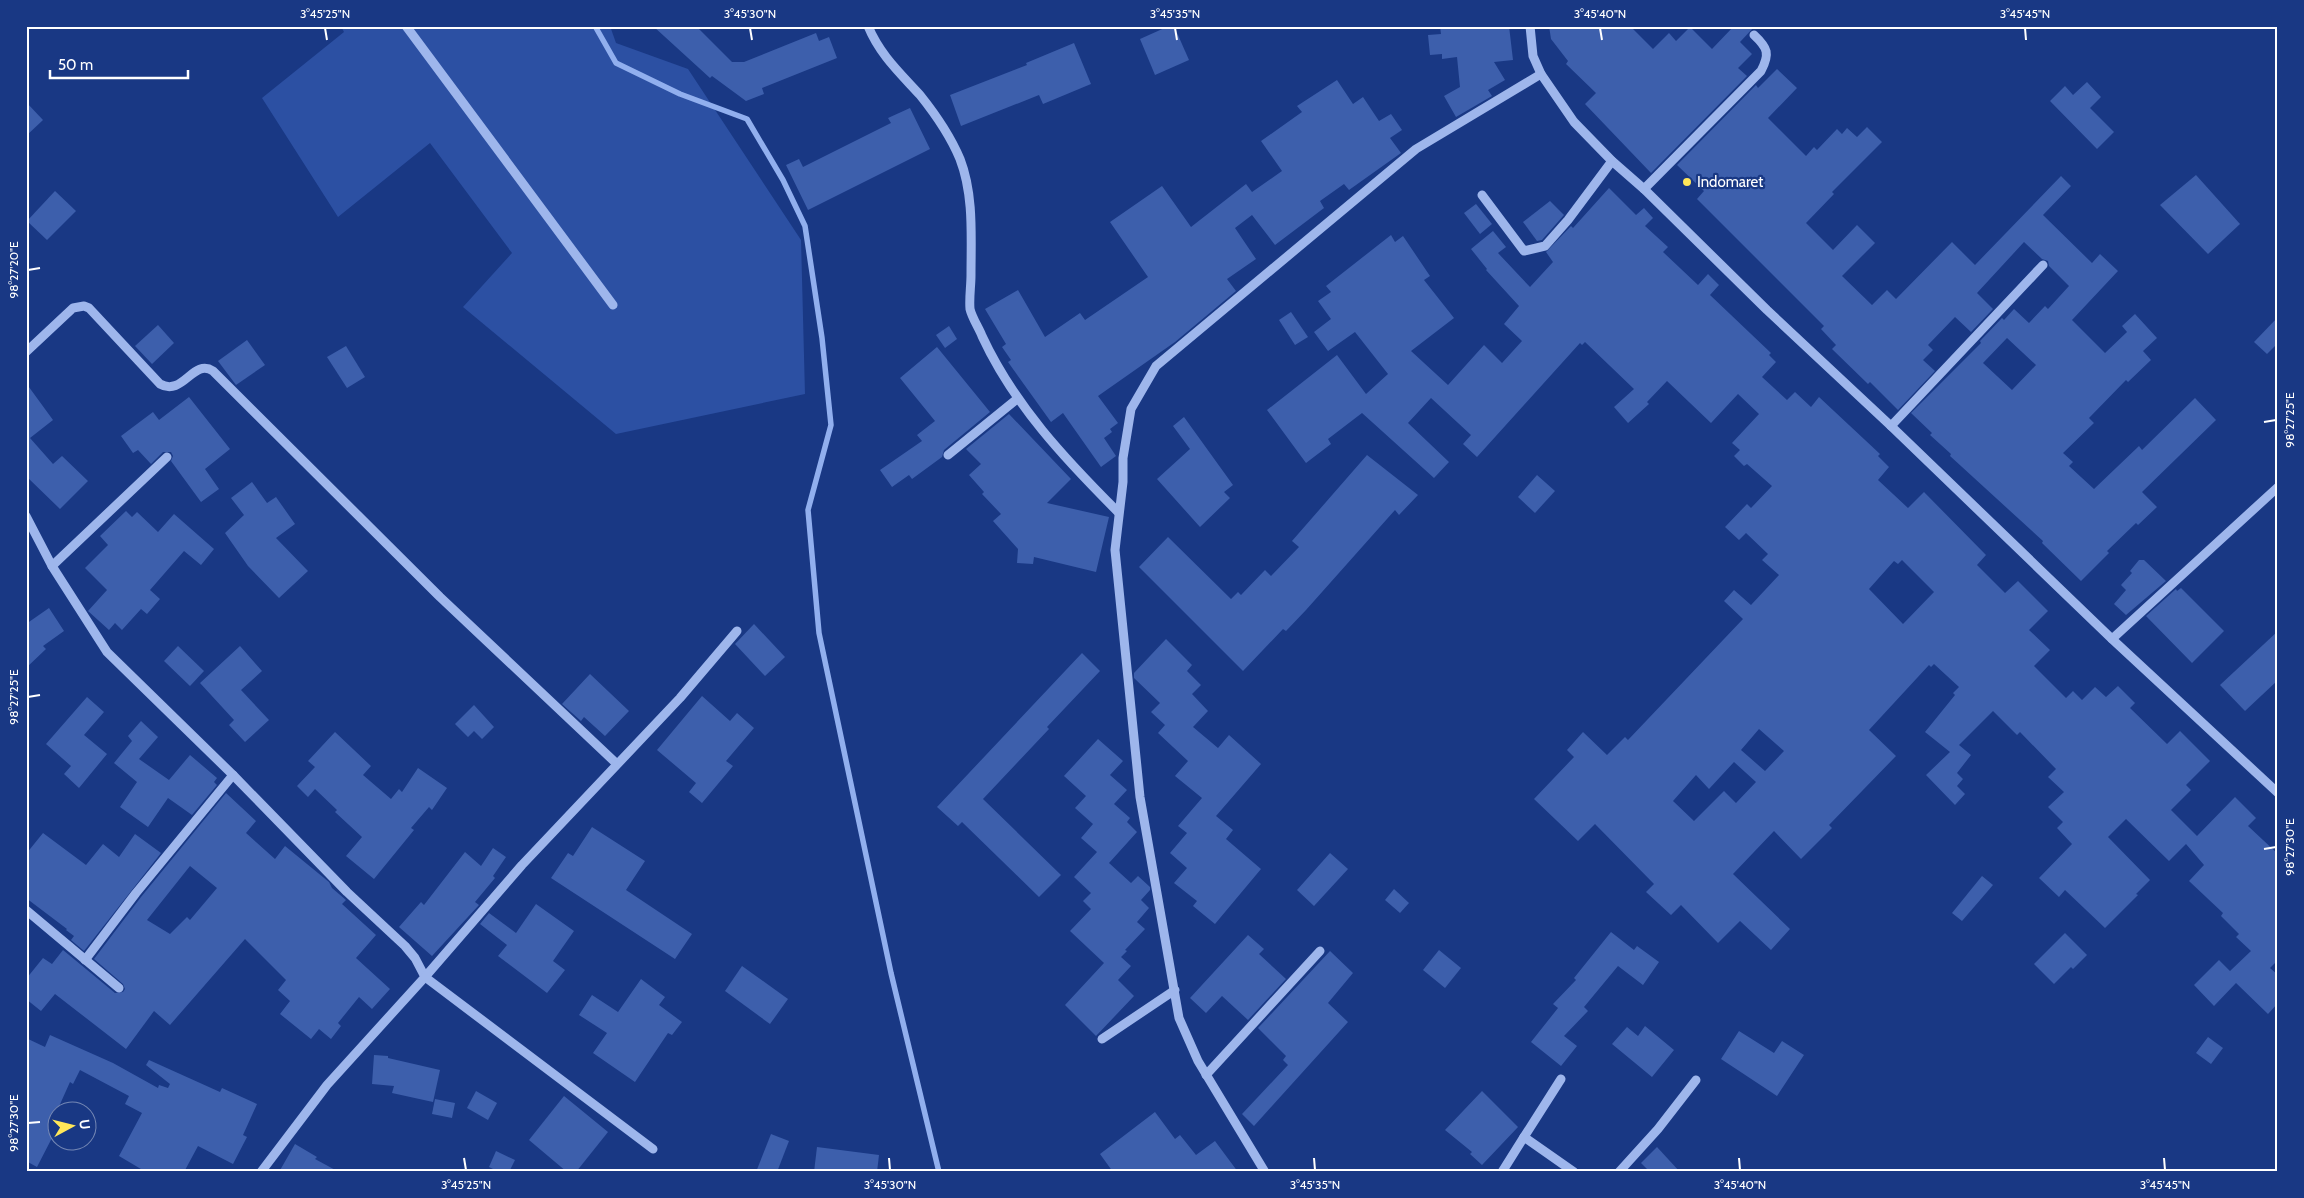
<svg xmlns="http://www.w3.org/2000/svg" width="2304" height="1198" font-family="Cabin,sans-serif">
  <rect width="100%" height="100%" fill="#193884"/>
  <path fill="#2c50a3" d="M341,26H610L616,43L688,69L801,240L805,394L616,434L463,307L512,253L430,143L338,217L262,98L344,32Z"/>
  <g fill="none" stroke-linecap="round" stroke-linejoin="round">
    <path stroke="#91afee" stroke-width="5.5" d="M595,26L616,63L680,94L747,119L783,180L805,226L822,338L831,425L808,510L819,633L891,973L939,1172"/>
  </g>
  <g fill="#3d5fac" fill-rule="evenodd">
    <path d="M653,26H696L732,62H744L816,33L819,41L829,37L837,58L762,88L764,94L746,101L712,76L710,78Z"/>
    <path d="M1169,26H1174L1189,60L1155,75L1140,39Z"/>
    <path d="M1440,26H1509L1513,60L1494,62L1505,80L1488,90L1492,96L1456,117L1444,96L1460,87L1457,57L1442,59V54L1430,55L1428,35L1441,34Z"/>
    <path d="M1549,26H1630L1653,49L1669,33L1676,41L1690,27L1712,49L1734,26H1755L1740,42L1752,54L1738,68L1747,76L1651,173L1585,104L1596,93L1566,64L1568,61L1551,39Z"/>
    <path d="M1074,43L1091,84L1043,104L1039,95L961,126L950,95L1027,65L1026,63Z"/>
    <path d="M1777,69L1797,88L1768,118L1806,156L1814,147L1817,150L1837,129L1842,134L1847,128L1857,137L1867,127L1882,142L1832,192L1834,194L1806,223L1833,250L1857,225L1875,243L1842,276L1872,305L1887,290L1896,299L1952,242L1975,265L2061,176L2071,186L2043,215L2092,263L2100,254L2118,271L2072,320L2105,353L2127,332L2122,326L2135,314L2157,338L2143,351L2151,360L2128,382L2126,380L2089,418L2094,423L2063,453L2073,462L2069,466L2094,489L2139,446L2142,450L2195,398L2216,420L2142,492L2157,507L2138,525L2136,523L2107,551L2109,553L2081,581L2042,543L2043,541L1950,456L1951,454L1930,435L1932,433L1911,413L1981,343L1980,341L2002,318L2004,320L2014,309L2029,323L2045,306L2048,309L2069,286L2049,266L2048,261L2042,259L2024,242L1977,293L1993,309L1971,332L1955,317L1928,345L1933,350L1923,360L1935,371L1898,410L1870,382L1868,384L1832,349L1836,345L1821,329L1824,326L1697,199L1704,191L1677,165L1756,85L1758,88ZM2007,338L2036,365L2012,390L1983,363Z"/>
    <path d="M1337,80L1353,104L1363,97L1379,121L1391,114L1402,130L1390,138L1401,153L1349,190L1344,184L1320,201L1324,208L1275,245L1252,215L1235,228L1256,259L1227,279L1236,291L1175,342L1098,396L1118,423L1110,429L1112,432L1104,438L1116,456L1101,467L1063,413L1051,422L1008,362L1011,360L1002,347L1006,344L985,309L1018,290L1045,337L1080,313L1085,320L1148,277L1110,222L1162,186L1191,227L1246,184L1252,192L1282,171L1261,141L1302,112L1297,106Z"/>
    <path d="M2087,82L2101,97L2090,108L2114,132L2097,149L2050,101L2065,86L2073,95Z"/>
    <path d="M26,102L43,120L26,136Z"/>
    <path d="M910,108L930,149L808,210L786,165L799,159L803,167L891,123L888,118Z"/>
    <path d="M2196,175L2240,224L2208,254L2160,205Z"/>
    <path d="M1609,188L1636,215L1644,208L1653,218L1645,226L1668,247L1663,252L1698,285L1708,274L1719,285L1710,295L1771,353L1769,355L1776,362L1762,377L1787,400L1795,392L1811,407L1819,397L1880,454L1878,456L1889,467L1878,480L1908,508L1924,492L1986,555L1977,565L2005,593L2018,581L2048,611L2029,630L2050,650L2034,666L2066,698L2073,691L2082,700L2095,687L2106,697L2118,686L2135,703L2130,708L2167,744L2180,731L2210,761L2186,785L2191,790L2171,810L2197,836L2235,797L2256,818L2248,826L2278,854V960L2270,968L2278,975V1003L2268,1014L2236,983L2214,1006L2194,985L2219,960L2230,971L2251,951L2236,937L2239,934L2221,916L2223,913L2189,881L2204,865L2186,844L2169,861L2126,819L2108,837L2150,880L2136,894L2138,895L2105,928L2065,890L2059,897L2039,878L2072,844L2057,828L2063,822L2048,807L2064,792L2048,777L2056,769L2020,732L2017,735L1993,711L1959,745L1971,755L1957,773L1963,779L1957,786L1965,794L1955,805L1926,775L1950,752L1925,732L1955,695L1953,693L1959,687L1934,664L1931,667L1929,665L1869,730L1896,756L1829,825L1832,828L1801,859L1774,831L1733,874L1790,929L1771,950L1740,921L1718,943L1681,905L1671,915L1646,892L1654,884L1595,824L1578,841L1534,799L1574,757L1567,750L1583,732L1607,755L1625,737L1628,740L1743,619L1724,601L1734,590L1751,605L1779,575L1762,560L1768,554L1746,533L1739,540L1725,527L1747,504L1751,508L1772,486L1747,464L1744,466L1734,456L1740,450L1732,443L1759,414L1738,394L1711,423L1667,381L1647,402L1649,404L1628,423L1614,407L1634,389L1585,342L1582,345L1580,343L1477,457L1463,444L1471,435L1431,398L1408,423L1449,462L1434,478L1362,413L1328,439L1331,444L1306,463L1267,410L1337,355L1366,394L1388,374L1355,332L1328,351L1314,332L1331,319L1318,301L1331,292L1326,286L1391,235L1395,242L1403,236L1430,276L1424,280L1454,318L1411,351L1448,385L1484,345L1502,363L1522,341L1504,324L1519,306L1486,270L1487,269L1471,249L1493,231L1506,247L1498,253L1530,287L1553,262L1546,252L1571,226L1573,228ZM1902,560L1934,592L1903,624L1869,589L1894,561L1898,564ZM1759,729L1784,751L1765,771L1741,750ZM1734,762L1756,782L1736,803L1724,791L1694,821L1673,801L1696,775L1709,789Z"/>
    <path d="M55,191L76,211L47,240L27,221Z"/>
    <path d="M1550,201L1564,215L1542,240L1537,241L1523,222Z"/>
    <path d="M1476,204L1492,224L1480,234L1464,213Z"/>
    <path d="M1291,312L1308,337L1295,345L1279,320Z"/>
    <path d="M2278,317V343L2267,354L2254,342Z"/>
    <path d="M158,325L174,343L152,364L135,346Z"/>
    <path d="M949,326L957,339L945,348L936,335Z"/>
    <path d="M247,340L265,365L236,385L218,361Z"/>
    <path d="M346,346L365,377L347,388L327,357Z"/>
    <path d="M937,347L990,412L944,450L942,457L912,479L909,475L892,487L880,470L922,441L917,435L935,421L900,378Z"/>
    <path d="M26,383L53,420L30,438L53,464L62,456L88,481L60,509L26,476Z"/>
    <path d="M189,397L230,449L205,469L219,489L201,502L171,461L173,456L171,452H163L151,464L138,450L133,453L121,436L153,412L159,420Z"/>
    <path d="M1009,414L1071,479L1047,503L1109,517L1096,572L1034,557L1033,564L1017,563L1018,549L993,521L1001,514L982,494L984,492L969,475L981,464L966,449Z"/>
    <path d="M1184,417L1233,485L1224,492L1230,498L1200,527L1157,479L1190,449L1173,426Z"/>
    <path d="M1367,455L1418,495L1399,515L1395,510L1306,610L1286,631L1283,629L1243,671L1139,567L1168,537L1231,599L1238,592L1241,595L1265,570L1271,576L1299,547L1292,541Z"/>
    <path d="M1537,475L1555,491L1535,513L1518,497Z"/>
    <path d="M252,482L267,503L276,497L295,524L276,538L308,571L279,598L248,566L225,533L244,515L231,498Z"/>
    <path d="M126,511L132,517L137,512L158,532L174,514L214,549L201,565L184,551L150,590L160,599L147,614L141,609L122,630L115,623L109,630L88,611L107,590L85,568L108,545L100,536Z"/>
    <path d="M2139,560H2144L2166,581L2126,615L2114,604L2126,590L2121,585L2132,573L2130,571Z"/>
    <path d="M2181,588L2224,631L2192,663L2146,616L2176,589L2177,591Z"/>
    <path d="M49,608L64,631L43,646L46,649L26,668V624Z"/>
    <path d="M754,624L785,657L765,676L735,644Z"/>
    <path d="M2278,631V680L2245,711L2220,685Z"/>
    <path d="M1166,639L1192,665L1187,671L1201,685L1192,694L1208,711L1193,727L1218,748L1229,735L1261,764L1216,816L1233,830L1226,839L1261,869L1215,924L1193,906L1197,901L1174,883L1187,868L1170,853L1187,833L1178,826L1202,798L1175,776L1188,761L1158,733L1165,725L1151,712L1160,703L1134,678V673Z"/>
    <path d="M178,646L204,671L190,686L164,661Z"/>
    <path d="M240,646L262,671L241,690L269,720L245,742L229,725L234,720L200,683Z"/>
    <path d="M1082,653L1100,671L1047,727L1049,729L983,799L1061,875L1039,897L962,822L958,826L937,807Z"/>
    <path d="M590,674L629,711L605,736L584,717L581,721L562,704Z"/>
    <path d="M702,696L730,721L737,713L754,728L726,761L733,766L702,803L689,792L696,783L657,750Z"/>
    <path d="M87,697L104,712L84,735L107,754L79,788L64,774L71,766L46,744Z"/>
    <path d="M474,705L494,727L482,739L474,731L468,737L455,724Z"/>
    <path d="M141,721L158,737L139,759L169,780L190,755L217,778L214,782L217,785L192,815L168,798L148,827L120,807L137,782L114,763L132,741L128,736Z"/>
    <path d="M335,732L371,766L363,775L391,799L399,789L402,792L418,768L447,788L432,810L429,807L411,828L414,830L374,879L346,856L362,837L335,812L337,810L315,789L308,797L297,786L315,767L308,761Z"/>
    <path d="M1098,739L1123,761L1110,775L1127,790L1114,804L1130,818L1127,822L1137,832L1109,863L1131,883L1138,876L1150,887V890L1141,900L1149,908L1137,922L1145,929L1125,950L1127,951L1121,957L1131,966L1118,980L1134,996L1096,1036L1065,1005L1104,963L1070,931L1091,909L1083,901L1091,893L1074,877L1097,852L1081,838L1093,824L1075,808L1086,796L1064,776Z"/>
    <path d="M226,793L256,821L246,833L275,859L285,846L329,882L332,888L346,900L342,904L376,935L356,958L390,989L372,1009L359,997L338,1023L341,1026L331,1039L319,1029L311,1039L280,1014L290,1001L278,990L286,980L245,939L170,1025L154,1011L126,1049L55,994L41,1011L26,999V979L43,958L52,964L63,950L115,993L123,992L125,989L123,984L94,959L141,897ZM190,866L217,888L190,920L187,917L170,934L147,920Z"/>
    <path d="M592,827L645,861L626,890L692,934L675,959L551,878L568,853L573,856Z"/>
    <path d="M43,833L86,865L103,844L119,857L135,834L161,853L84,951L71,940L74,936L66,930L67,929L26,898V854Z"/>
    <path d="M493,848L506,857L493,876L495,878L475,902L479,905L432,956L399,927L421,902L424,905L465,852L481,866Z"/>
    <path d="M1330,853L1348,869L1314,906L1297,890Z"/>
    <path d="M1982,876L1993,885L1962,921L1952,913Z"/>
    <path d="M1394,889L1409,903L1400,913L1385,900Z"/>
    <path d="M536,904L574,931L553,961L565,970L547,993L498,956L507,945L480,924L489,913L516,933Z"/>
    <path d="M1611,932L1634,950L1637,946L1659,962L1643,985L1618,966L1584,1007L1588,1011L1564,1036L1577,1046L1561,1066L1531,1042L1558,1008L1553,1004L1576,980L1574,978Z"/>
    <path d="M2065,933L2087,955L2073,969L2071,967L2054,984L2034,964Z"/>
    <path d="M1248,935L1264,949L1259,954L1286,979L1248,1020L1222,996L1206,1013L1190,998Z"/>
    <path d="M1439,950L1461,968L1445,988L1423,970Z"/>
    <path d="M1330,951L1353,973L1328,1003L1348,1022L1254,1126L1242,1114L1288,1065L1283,1060L1286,1056L1258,1028Z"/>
    <path d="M742,966L788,999L770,1024L725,991Z"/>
    <path d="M641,979L665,997L659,1005L682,1022L672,1035L668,1033L635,1082L593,1053L607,1033L579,1015L592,995L618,1012Z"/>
    <path d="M1645,1026L1674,1050L1652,1077L1612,1044L1627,1027L1638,1036Z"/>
    <path d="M1739,1031L1774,1053L1782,1041L1804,1055L1777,1096L1721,1059Z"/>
    <path d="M50,1035L113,1063L158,1088L159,1085L168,1088L170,1084L146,1065L149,1060L220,1092L222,1088L257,1104L243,1135L247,1137L233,1164L198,1146L184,1172H146L119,1156L142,1113L125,1104L129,1096L80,1070L73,1084L70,1082L48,1131L54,1134L37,1167L26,1161V1038L45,1047Z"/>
    <path d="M2208,1037L2223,1048L2211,1064L2196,1053Z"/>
    <path d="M374,1055L388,1056V1058L440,1070L433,1102L392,1093L394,1086L372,1084Z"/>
    <path d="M476,1091L497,1103L488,1120L467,1108Z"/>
    <path d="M1482,1091L1518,1127L1482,1165L1470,1154L1472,1152L1445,1130Z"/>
    <path d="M564,1096L608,1132L576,1172H567L529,1140Z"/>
    <path d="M435,1099L455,1103L452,1118L432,1114Z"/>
    <path d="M1155,1112L1175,1139L1180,1135L1196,1155L1215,1141L1238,1172H1113L1100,1154Z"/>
    <path d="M771,1134L789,1141L777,1172H756Z"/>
    <path d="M295,1144L317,1157L315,1159L339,1172H279Z"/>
    <path d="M817,1147L879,1155L877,1172H814Z"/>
    <path d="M1657,1147L1680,1172H1650L1641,1163Z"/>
    <path d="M496,1151L515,1160L509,1172H499L489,1167Z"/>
  </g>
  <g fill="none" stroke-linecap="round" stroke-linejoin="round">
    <g stroke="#9eb6ec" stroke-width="9">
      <path d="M406,26L613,305"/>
      <path d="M868,26C880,55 900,73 920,95C936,115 950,135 960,159C974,195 971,237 971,275C971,286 969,298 970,309C972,318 979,328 982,336C1014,405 1065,459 1118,512"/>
      <path d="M1530,26L1533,56L1541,74L1574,122L1612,161L1644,189L1767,310L1891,426L2112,639L2278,793"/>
      <path d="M1644,189L1761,71C1770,54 1768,48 1754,35"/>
      <path d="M1482,195L1524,251L1545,246L1568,220L1612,161"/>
      <path d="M26,352L73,308L84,306L89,308L160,384C183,397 193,358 213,371L440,597L617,764"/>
      <path d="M1891,426L2043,265"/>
      <path d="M948,455L1017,399"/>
      <path d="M26,516L52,566L107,652L233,775L347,892L405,946L415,958L425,977L327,1085L261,1172"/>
      <path d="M52,566L167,457"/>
      <path d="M2112,639L2278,487"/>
      <path d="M26,910L119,988"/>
      <path d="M85,960L136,893L233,775"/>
      <path d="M1102,1039L1175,990"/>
      <path d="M1206,1075L1320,951"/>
      <path d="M1561,1079L1524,1137L1574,1172"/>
      <path d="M653,1149L425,977L522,865L680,698L737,631"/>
      <path d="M1265,1172L1198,1061L1179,1018L1140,797L1115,550L1123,482V458L1131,409L1156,366L1416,149L1541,74"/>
      <path d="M1502,1172L1524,1137"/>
      <path d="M1619,1172L1658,1129L1696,1080"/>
    </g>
  </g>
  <path fill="none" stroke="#fff" stroke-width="2" d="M325,28L327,40M750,28L752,40M1175,28L1177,40M1600,28L1602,40M2025,28L2026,40M28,270L40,268M2264,422L2276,420M28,697L40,695M2264,849L2276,847M28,1123L40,1122M464,1158L466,1170M889,1158L890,1170M1314,1158L1315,1170M1739,1158L1740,1170M2164,1158L2165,1170"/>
  <circle fill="#ffe759" stroke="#193884" stroke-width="2" cx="1687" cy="182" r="5"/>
  <g text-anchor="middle" stroke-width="4.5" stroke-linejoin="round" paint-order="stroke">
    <g font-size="15" fill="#fff" stroke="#193884" text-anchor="start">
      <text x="1697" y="187">Indomaret</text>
    </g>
  </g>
  <rect width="2304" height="1198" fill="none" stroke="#193884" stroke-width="55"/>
  <g transform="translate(72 1126) rotate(83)"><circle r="24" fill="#193884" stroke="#7588b5"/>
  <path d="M0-4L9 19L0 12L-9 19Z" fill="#ffe759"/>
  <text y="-8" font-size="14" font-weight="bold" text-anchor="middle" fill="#ffffff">U</text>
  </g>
  <path d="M50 70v8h138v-8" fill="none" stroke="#ffffff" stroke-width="2.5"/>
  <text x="58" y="70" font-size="15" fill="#ffffff" stroke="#193884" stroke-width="4" paint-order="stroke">50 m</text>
  <rect x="28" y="28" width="2248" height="1142" fill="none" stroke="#fff" stroke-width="2"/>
  <g font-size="12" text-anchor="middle" fill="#fff">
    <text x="325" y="18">3°45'25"N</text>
    <text x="750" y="18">3°45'30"N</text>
    <text x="1175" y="18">3°45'35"N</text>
    <text x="1600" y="18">3°45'40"N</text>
    <text x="2025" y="18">3°45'45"N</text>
    <text transform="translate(14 270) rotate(-90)" y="4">98°27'20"E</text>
    <text transform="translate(2290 420) rotate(-90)" y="4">98°27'25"E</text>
    <text transform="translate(14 697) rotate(-90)" y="4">98°27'25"E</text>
    <text transform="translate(2290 847) rotate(-90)" y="4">98°27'30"E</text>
    <text transform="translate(14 1123) rotate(-90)" y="4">98°27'30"E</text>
    <text x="466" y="1189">3°45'25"N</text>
    <text x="890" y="1189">3°45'30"N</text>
    <text x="1315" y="1189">3°45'35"N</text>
    <text x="1740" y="1189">3°45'40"N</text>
    <text x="2165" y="1189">3°45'45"N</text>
  </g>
</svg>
